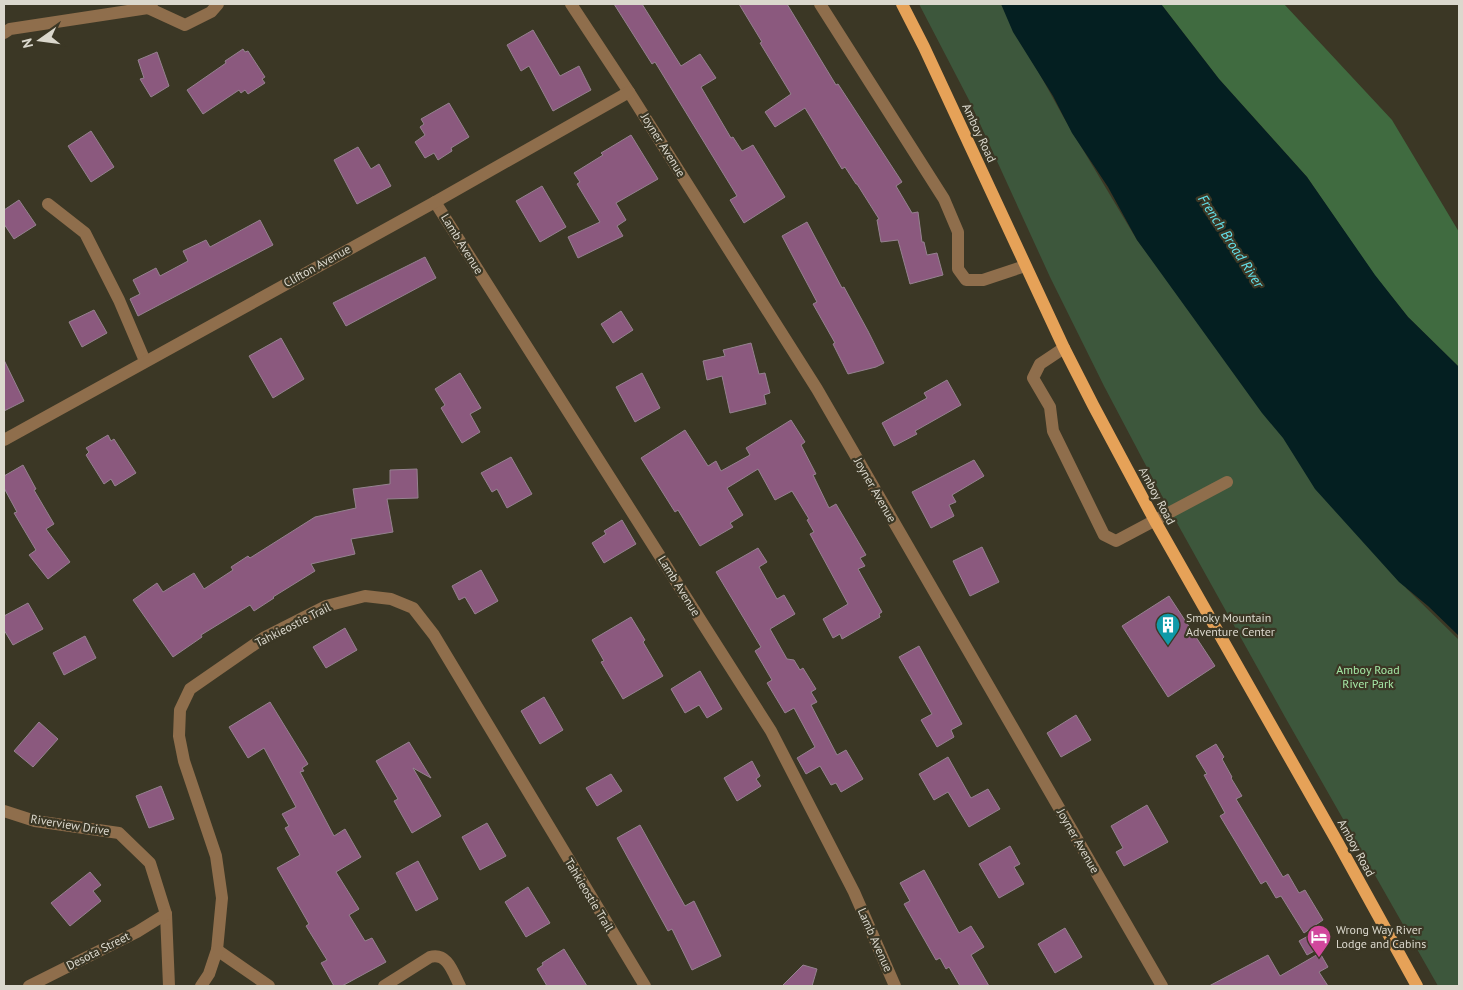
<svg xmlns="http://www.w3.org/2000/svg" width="1463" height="990" font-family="'PT Sans',sans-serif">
  <rect width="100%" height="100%" fill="#3b3725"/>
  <path fill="#3d573c" d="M919,4H1001L1064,118L1137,240L1407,589L1459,640V986H1438L1285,717L1162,496L1104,386L1050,277L970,102Z"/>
  <path fill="#406b40" d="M1161,4H1284L1392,120L1459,232V367L1408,317L1375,276L1307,177L1219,79Z"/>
  <path fill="#041f21" d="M1001,4H1161L1219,79L1307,177L1375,275L1408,317L1459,367V636L1428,606L1399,582L1315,489L1283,438L1262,413L1137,240L1108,187L1072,133L1053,96L1013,32Z"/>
  <g fill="#8b597e" stroke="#95828f">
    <path d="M614,4H642L681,66L700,54L716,78L701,87L731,138L733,137L742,151L753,145L785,197L744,223L730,200L737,196L655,62L652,64Z"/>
    <path d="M739,4H787L836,85L838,84L902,182L896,186L912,213L918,212L922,242H924L927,255L937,253L943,275L910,284L898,240L881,242L877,220L879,219L857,184H856L845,167L842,169L805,108L775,127L765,112L791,94L760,43L762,42Z"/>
    <path d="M533,30L560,76L579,66L591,90L553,111L529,66L521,71L507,45Z"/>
    <path d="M243,49L245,52L248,51L265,77L262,79L265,83L248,94L245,90L241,93L239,90L203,114L187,90L226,63L225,61Z"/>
    <path d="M157,52L169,86L151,97L140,79L144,78L138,60Z"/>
    <path d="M449,103L469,137L451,148L452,151L438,160L434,153L425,158L415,142L425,135L420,127L424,124L421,119Z"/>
    <path d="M91,131L114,167L91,182L68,146Z"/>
    <path d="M631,135L658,179L616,203L626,220L617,226L623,236L578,258L568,237L600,222L577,184L580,182L574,173L603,155L601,153Z"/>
    <path d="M358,147L371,169L379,164L391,186L357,204L334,160Z"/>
    <path d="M542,186L566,227L540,242L516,201Z"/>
    <path d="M19,200L36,225L14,239L4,224V210Z"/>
    <path d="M260,220L273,245L138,316L130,299L140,294L133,280L156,268L160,276L188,261L183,251L206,240L210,247Z"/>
    <path d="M807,222L842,288L844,287L868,331L884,363L876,367L848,374L833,344L835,343L813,304L817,302L782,236Z"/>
    <path d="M425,257L436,278L346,326L333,303Z"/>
    <path d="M94,310L107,333L82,347L69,322Z"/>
    <path d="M621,311L633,330L613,343L601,324Z"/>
    <path d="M281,338L304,379L273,398L249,356Z"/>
    <path d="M751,343L759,374L765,373L770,393L764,395L766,404L730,413L722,376L707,380L703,361L725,356L723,350Z"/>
    <path d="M4,360L24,401L4,411Z"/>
    <path d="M460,373L481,408L470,414L480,432L462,443L441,408L445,405L435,389Z"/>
    <path d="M642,373L660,408L635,422L616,387Z"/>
    <path d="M947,380L961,405L915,431L917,434L894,446L882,423L927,398L924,393Z"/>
    <path d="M791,420L805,442L801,445L816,474L813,475L829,508L836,504L866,555L860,558L865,566L858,569L882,612L879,614L880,617L842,639L840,634L833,638L823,619L848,604L810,534L814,532L807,520L809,519L792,491L775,500L758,469L727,488L743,515L730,523L733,527L700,546L678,510L675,512L641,458L685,430L708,466L716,461L721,471L750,455L746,448Z"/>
    <path d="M108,435L111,441L114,439L136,473L115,486L111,479L104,484L86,455L89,452L86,448Z"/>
    <path d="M511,457L532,494L507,508L497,489L492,492L481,473Z"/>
    <path d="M974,460L984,476L952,495L956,502L949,505L954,516L931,528L912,492Z"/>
    <path d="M23,465L36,489L34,490L54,524L46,529L70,562L48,579L29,555L36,550L14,513L17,512L4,488V476Z"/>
    <path d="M417,469L418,498L387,499L393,532L351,539L355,554L311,564L315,571L273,597L274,598L254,611L250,605L201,635L202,637L173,657L133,600L157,583L163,592L194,573L204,589L233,570L231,567L248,556L250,558L315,517L356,508L353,489L390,484V470Z"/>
    <path d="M622,520L636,544L604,563L592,543L606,534L604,531Z"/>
    <path d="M982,547L999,582L970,596L953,561Z"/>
    <path d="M758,548L767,562L759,567L777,599L784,595L795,614L770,629L787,659L794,660L800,670L803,668L816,689L811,692L817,702L811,705L837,755L846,750L863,779L841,792L836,783L831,785L820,766L806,774L797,758L815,747L794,708L785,713L767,683L772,680L755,651L761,647L716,572Z"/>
    <path d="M481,570L498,601L475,614L465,597L459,600L452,586Z"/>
    <path d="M1169,596L1215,666L1168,697L1122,626Z"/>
    <path d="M28,603L43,629L13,645L4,630V616Z"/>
    <path d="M631,617L645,640L643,642L663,676L623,699L601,662L604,661L592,640Z"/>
    <path d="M345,628L357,650L326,668L313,647Z"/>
    <path d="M85,636L96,658L64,675L53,653Z"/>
    <path d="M919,646L962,724L951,730L954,737L937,747L921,720L932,714L899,657Z"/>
    <path d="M700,671L722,709L707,718L699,705L685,713L671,689Z"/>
    <path d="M544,697L563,730L540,744L521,711Z"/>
    <path d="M270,702L308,764L302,768L304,771L300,772L334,836L345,829L361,857L336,872L359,909L349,915L365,941L372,938L386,962L342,986H334L321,963L327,960L306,926L309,924L277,868L300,855L285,828L289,826L282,814L296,807L264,748L248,758L229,727Z"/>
    <path d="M1076,715L1091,740L1061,757L1047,733Z"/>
    <path d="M39,722L58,739L33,767L14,751Z"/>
    <path d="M409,742L431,778L413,768L441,816L412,833L394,801L398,799L376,761Z"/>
    <path d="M1216,744L1224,757L1222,759L1232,777L1231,778L1242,796L1236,799L1283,877L1288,874L1299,893L1305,890L1323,920L1304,933L1281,896L1276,898L1266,881L1261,884L1220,816L1225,813L1204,775L1207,774L1196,756Z"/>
    <path d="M948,757L971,798L988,789L1000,809L969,827L948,792L934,800L919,774Z"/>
    <path d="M752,761L760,776L756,779L761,786L737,801L724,778Z"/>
    <path d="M611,774L622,791L597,806L586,788Z"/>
    <path d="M161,786L174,819L149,828L136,796Z"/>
    <path d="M1147,805L1168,842L1124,866L1116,852L1123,848L1111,826Z"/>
    <path d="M487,823L506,856L480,870L462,837Z"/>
    <path d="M640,825L685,906L694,901L721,956L692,970L672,929L668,931L617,838Z"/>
    <path d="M1010,846L1020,864L1014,867L1024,884L999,898L979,864Z"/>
    <path d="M418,861L438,899L416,911L396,873Z"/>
    <path d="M924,870L959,933L971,926L984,947L971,955L989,986H960L949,967L946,969L940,958L936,960L904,904L910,901L900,883Z"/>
    <path d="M90,872L101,885L93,891L101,901L70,926L51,903Z"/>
    <path d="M528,887L550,923L526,937L505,902Z"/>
    <path d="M1065,928L1082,957L1055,973L1038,944Z"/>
    <path d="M1319,930L1327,944L1307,955L1299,941Z"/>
    <path d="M564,949L587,986H547L537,969L543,965L542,963Z"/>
    <path d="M1320,953L1328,967L1319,972L1328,986H1209L1268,955L1280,976Z"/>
    <path d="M803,965L817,969L812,986H782Z"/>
  </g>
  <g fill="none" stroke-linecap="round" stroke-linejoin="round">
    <g stroke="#8f6e4c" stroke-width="12">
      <path d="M571,4L629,92L817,389L1162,986"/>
      <path d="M820,4L944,199L958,232V269L966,280H983L1025,266"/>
      <path d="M148,8L185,25L211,12L218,4"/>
      <path d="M4,33L10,29L148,8L152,4"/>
      <path d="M435,202L771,731L854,892L895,986"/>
      <path d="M48,204L85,233L119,300L145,361"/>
      <path d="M1064,348L1040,364L1033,378L1050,407L1053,431L1104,535L1116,541L1227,482"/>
      <path d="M4,440L435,202L629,92"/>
      <path d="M4,811L35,821L119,833L150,863L166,914L169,986"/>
      <path d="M217,950L269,986"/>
      <path d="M29,986L137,932L166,914"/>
      <path d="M201,986L209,974L217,950L222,898L216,856L184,761L179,736L180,710L190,689L265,637L326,606L365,596L391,599L413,608L434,635L645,986"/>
      <path d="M384,986L430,957C448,952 453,973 460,986"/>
    </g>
    <path stroke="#e6a258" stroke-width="12" d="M902,4L924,47L1064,348L1093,405L1155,521L1338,843L1417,986"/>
  </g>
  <defs>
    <symbol id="building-pin" viewBox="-11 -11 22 30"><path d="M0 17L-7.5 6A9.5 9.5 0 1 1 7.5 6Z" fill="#0f9aa8" stroke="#3b3725"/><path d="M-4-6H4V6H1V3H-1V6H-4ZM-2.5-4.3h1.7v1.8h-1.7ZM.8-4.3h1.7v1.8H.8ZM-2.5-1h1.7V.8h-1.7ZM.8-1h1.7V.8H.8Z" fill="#fff"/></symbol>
    <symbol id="hotel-pin" viewBox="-11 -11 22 30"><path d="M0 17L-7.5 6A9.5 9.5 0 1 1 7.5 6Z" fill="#d1479c" stroke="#3b3725"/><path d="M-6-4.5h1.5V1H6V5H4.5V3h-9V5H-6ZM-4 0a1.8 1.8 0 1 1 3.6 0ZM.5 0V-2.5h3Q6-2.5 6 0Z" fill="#fff"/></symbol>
  </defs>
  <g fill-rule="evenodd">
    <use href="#building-pin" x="1154" y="611" width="28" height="38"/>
    <use href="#hotel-pin" x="1305" y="923" width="28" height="38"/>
  </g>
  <g text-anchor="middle" stroke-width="4.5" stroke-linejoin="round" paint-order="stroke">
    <g font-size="12" fill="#dbd8cd" stroke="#3b3725">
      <text transform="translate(979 133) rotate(65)" y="4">Amboy Road</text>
      <text transform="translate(663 145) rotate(58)" y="4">Joyner Avenue</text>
      <text transform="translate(462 244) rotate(58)" y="4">Lamb Avenue</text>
      <text transform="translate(317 266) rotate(-29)" y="4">Clifton Avenue</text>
      <text transform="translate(875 490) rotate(60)" y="4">Joyner Avenue</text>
      <text transform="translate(1157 496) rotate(62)" y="4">Amboy Road</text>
      <text transform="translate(679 586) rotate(58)" y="4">Lamb Avenue</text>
      <text transform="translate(293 625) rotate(-27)" y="4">Tahkieostie Trail</text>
      <text transform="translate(70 825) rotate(9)" y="4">Riverview Drive</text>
      <text transform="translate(1078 841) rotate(60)" y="4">Joyner Avenue</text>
      <text transform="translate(1356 848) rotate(61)" y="4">Amboy Road</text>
      <text transform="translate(589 895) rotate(59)" y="4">Tahkieostie Trail</text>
      <text transform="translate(875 940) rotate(66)" y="4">Lamb Avenue</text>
      <text transform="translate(98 951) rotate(-27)" y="4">Desota Street</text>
    </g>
    <g font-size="12" fill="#dbd8cd" stroke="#3b3725" text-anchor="start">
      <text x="1186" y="622">Smoky Mountain<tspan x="1186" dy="14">Adventure Center</tspan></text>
      <text x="1336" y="934">Wrong Way River<tspan x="1336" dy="14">Lodge and Cabins</tspan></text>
    </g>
    <g font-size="12" fill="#a5e8a5" stroke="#3b3725">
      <text x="1368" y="674">Amboy Road<tspan x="1368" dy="14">River Park</tspan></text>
    </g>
    <g font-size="14" font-style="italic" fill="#64e4ee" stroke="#3b3725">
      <text transform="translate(1231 241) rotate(57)" y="5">French Broad River</text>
    </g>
  </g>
  <rect width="1463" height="990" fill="none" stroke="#dbd8cd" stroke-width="10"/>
  <g transform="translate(40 40) rotate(256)" stroke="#3b3725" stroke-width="4" paint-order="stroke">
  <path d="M0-4L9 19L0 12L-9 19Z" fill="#dbd8cd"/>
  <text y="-8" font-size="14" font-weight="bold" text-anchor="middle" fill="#dbd8cd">N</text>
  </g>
</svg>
